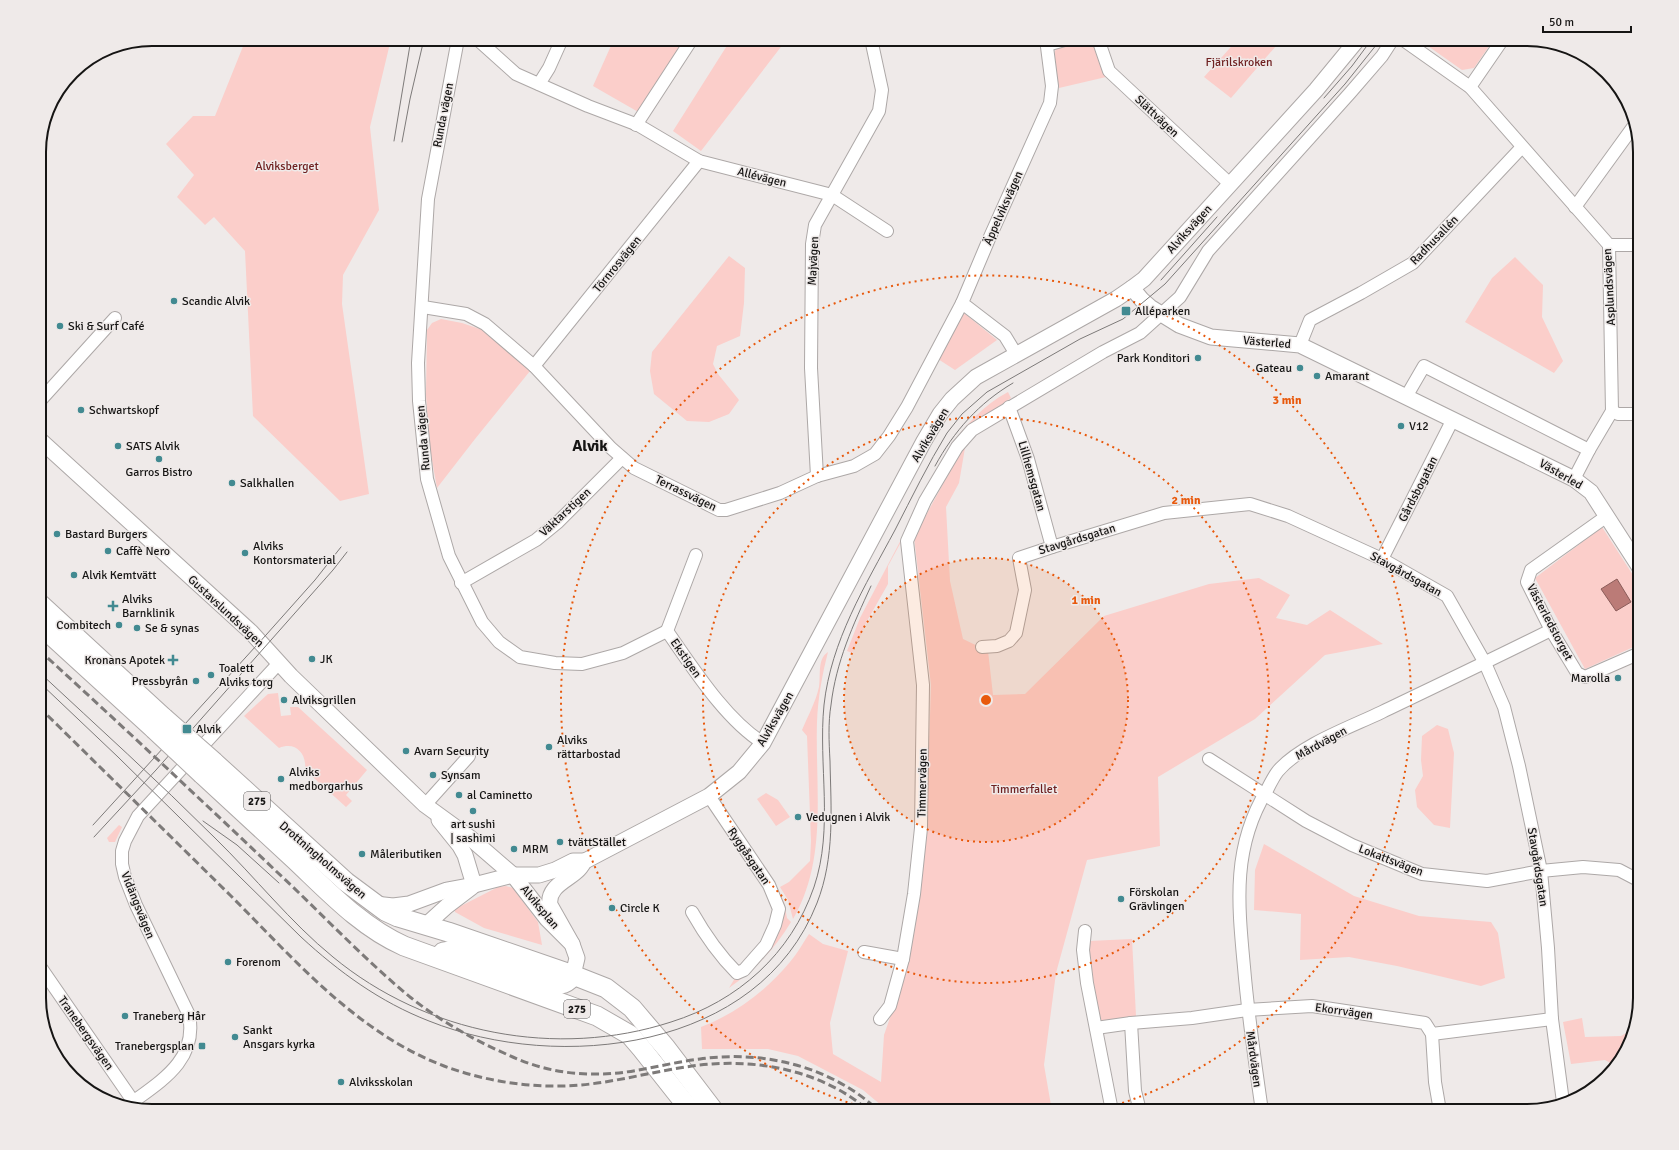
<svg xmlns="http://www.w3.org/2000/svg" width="1679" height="1150" font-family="Signika,sans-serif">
  <rect width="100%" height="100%" fill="#efeae9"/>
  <g fill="#fbceca">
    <path d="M246,39H391L370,127L379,210L343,275L342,304L369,494L340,501L253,416L245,251L214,217L205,225L177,197L194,175L166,144L193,116H215Z"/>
    <path d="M614,39H690L640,113L593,86Z"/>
    <path d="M722,39H787L701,151L673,131L728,44Z"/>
    <path d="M1084,39L1092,42L1106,77L1059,88L1053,57L1057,46Z"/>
    <path d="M1238,39H1282L1231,98L1204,77Z"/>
    <path d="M1418,39H1494L1474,68L1462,70Z"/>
    <path d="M729,256L745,268L744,303L740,336L717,346L713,364L718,374L739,400L729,414L709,422L687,421L654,394L650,371L652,352Z"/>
    <path d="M1515,257L1543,285L1542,317L1563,361L1554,373L1465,322L1492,278Z"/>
    <path d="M964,313L997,340L955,370L938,359Z"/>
    <path d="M441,319L462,323L483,330L530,371L475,439L437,488L430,449L426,395L427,330L432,323Z"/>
    <path d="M1008,392L1011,398L973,425L901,542L888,566V584L867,621L852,653L847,651L860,618L949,448C965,426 983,405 1008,392Z"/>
    <path d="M966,442L959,483L946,507L950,581L963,639L988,651L993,695L1025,694L1104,616L1209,584L1259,578L1290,595L1276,618L1307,625L1330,610L1383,644L1325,655L1255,719L1158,777L1160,846L1087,860L1056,973L1044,1065L1052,1111H888L863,1090L798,1056L768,1049H702L701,1027C735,1014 766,991 790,962C797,954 803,943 809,934L823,944L848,951L830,1023L833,1054L881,1082L884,1035L893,1009L907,958L926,843L931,685L914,537Z"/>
    <path d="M1602,527L1640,586V644L1585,669L1535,578Z"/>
    <path d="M828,652C822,675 818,698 817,722C815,788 828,859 793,919L788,900L780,887L789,882L810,861L811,841L807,736L802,730C808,716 816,701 819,687C821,675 817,659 828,652Z"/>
    <path d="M278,693L281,716L291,715L290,707H298L367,770L346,795L352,801L346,807L305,770C307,754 296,741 279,748L244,716L268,694Z"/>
    <path d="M1437,725L1448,729L1454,753L1450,828L1434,825L1417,807L1415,790L1423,776L1421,760L1422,736Z"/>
    <path d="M766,793L778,800L790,817L776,826L757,799Z"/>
    <path d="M119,825L122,827L115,842H109L107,838Z"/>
    <path d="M1264,844L1354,896L1419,916L1491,922L1498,933L1505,978L1481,986L1397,966L1349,957L1300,960L1301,914L1254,910L1255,870Z"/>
    <path d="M774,884L784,902L787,918L791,922C775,949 754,970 729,988L735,978L738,979L753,967L772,945Z"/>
    <path d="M506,886L513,888L538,922L542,945L484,928L455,912V909L498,887Z"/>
    <path d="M1132,939L1136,1016L1100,1022L1088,949L1089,941Z"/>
    <path d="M1582,1018L1585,1037L1621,1036L1630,1031L1621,1061L1616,1066L1605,1060L1571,1064L1563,1022Z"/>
  </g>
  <path fill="#bb7b77" stroke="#8a5c59" d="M1617,579L1631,602L1616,611L1601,589Z"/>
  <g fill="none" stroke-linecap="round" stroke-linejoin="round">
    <defs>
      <g id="minor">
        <path d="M458,39L428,199L418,363L419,401L427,479L449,556L482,622L499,642L520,657L555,663L582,664L623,653L667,631"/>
        <path d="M477,39L516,74L588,106L638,125L699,161L832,195L887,231"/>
        <path d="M1098,39L1109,71L1230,184"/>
        <path d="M1402,39L1470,87L1609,245L1612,411L1589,450L1574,479"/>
        <path d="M1047,45L1068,39"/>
        <path d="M539,84L549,68L562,39"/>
        <path d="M1470,87L1503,39"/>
        <path d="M636,125L692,39"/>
        <path d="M1575,207L1633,127"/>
        <path d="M1609,245H1640"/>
        <path d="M423,307L466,314L485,324L534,366L611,448L634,468L719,510H726L780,493L817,476L854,466L875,454L889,436L907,407L962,303"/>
        <path d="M1300,345L1310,320L1361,293L1413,263L1522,147"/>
        <path d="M1016,354L1005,336L962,303L989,239L1050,103L1052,86L1046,39"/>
        <path d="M534,366L699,161"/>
        <path d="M1406,397L1424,366L1589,450"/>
        <path d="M39,402L115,318"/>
        <path d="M1009,407L1028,459L1052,547"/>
        <path d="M1612,411L1618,414H1640"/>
        <path d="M817,476L811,368L812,244L815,225L879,111L882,90L871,39"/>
        <path d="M1607,516L1531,570L1527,582L1551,630L1577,673L1585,677L1640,653"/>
        <path d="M1382,559L1453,419"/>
        <path d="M461,583L536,540L558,522L622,458"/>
        <path d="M667,631C693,668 725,719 763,743"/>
        <path d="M667,631L696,555"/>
        <path d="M982,647L997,646L1009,641L1016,633L1025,590L1019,558L1052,547L1164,513L1250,504L1288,516L1382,559L1447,596L1485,663L1504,707L1519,766L1541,871L1548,948L1552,1019L1563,1102"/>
        <path d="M1209,759L1306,821L1352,845L1422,874L1487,881L1541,871L1583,867L1619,870L1640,881"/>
        <path d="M425,805L469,756"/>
        <path d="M692,912C705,935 718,954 737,973L744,970L766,945L775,925L779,909L769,885L709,796"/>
        <path d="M1085,931L1083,950L1087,983L1112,1111"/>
        <path d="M864,952L903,959"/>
        <path d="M39,965L133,1101"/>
        <path d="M880,1019L890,1006L903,959L914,894L921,828L923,685L907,541L925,501L957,447L972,430L1103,352L1140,333L1180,297L1208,251L1350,93L1382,56L1393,39"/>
        <path d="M1131,1023L1135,1091L1140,1111"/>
        <path d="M1096,1028L1131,1023L1192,1018L1247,1010L1312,1006L1425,1023L1432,1034L1552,1019"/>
        <path d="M1432,1034L1435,1082L1440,1111"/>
        <path d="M130,1104C161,1081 198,1060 189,1015L136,905L125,877L122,864V851L125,841L138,816L279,663"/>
        <path d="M1262,1111C1255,1063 1248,1015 1244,967C1238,903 1232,847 1267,790C1270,784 1274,776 1278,771C1300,745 1351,727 1382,712C1438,685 1495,658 1551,630"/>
      </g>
      <g id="tertiary">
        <path d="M1132,288L1142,300L1150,307L1179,325L1211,337L1300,345L1574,479L1591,492L1640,568"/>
        <path d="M39,439L251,632L291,676L425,805L469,837L513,875L547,919L572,944L577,958L573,975"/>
        <path d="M439,820L460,846L465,855L474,885"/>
        <path d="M375,904L393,906L409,904L447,890L474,885L513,875H539L555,870L573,861H585"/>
        <path d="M426,925L447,906L472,887"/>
        <path d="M572,944L550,905C547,886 569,880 579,869C581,867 583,863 585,861L709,796L739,772L763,743L924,441L940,414L952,399L976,377L1116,299L1132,288L1144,279L1316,90L1358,39"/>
      </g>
      <g id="primary">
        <path d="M39,603L164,718"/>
        <path d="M39,624L154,729"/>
        <path d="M214,762L346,882L385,911L398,917L448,932L573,975L606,988L632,1008L666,1048L714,1111"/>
        <path d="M202,774C233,803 264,831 294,859C328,891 361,927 404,946L597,1016L630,1035L642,1049L691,1111"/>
        <path d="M443,952L449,951L471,957L551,984C561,985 568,984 573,975"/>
      </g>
    </defs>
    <use href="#minor" stroke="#ada8a7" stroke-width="14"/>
    <use href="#tertiary" stroke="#ada8a7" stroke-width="17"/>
    <use href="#primary" stroke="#ada8a7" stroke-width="21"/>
    <use href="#minor" stroke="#fff" stroke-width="12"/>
    <use href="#tertiary" stroke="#fff" stroke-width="15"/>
    <use href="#primary" stroke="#fff" stroke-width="19"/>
    <g stroke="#7d7a79" stroke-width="1">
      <path d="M1324,98L1352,66L1372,39"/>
      <path d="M394,141L411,39"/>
      <path d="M402,142L410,99L424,39"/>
      <path d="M1161,280L1217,217"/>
      <path d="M935,466C954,431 979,403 1013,383"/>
      <path d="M39,672C98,727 158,781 215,838C255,877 290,922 333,957C426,1034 557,1059 671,1022C738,1001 791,954 814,887C834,828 818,765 824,705C831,641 865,586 895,530C912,497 928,464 947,433L962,414L987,392L1080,339L1123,319L1165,284L1345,84L1381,39"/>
      <path d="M39,682L118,757L301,937C339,972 380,1002 429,1021C559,1073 759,1051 817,903C835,857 831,809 830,761C829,742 828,723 831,705C836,662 853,625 871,586"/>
      <path d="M203,821L237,845L279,883"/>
      <path d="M93,825L266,635L315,580L341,547"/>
      <path d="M94,837L156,770L333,570L347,552"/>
    </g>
    <g stroke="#7d7a79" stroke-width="3" stroke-dasharray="8 4" stroke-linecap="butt">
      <path d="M39,650C119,723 198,797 277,872C321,913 363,958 410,997C439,1020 472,1039 506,1054C535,1068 567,1075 599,1074C633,1074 666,1063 700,1059C763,1050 831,1066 879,1111"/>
      <path d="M39,707C103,770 166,832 230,895C294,959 357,1033 444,1066C487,1082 535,1089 581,1085C625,1081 668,1067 712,1064C767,1060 827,1074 869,1111"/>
    </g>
    <defs>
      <g id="primary-bridge">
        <path d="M164,718L214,762"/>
        <path d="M154,729L202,774"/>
      </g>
    </defs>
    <use href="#primary-bridge" stroke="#ada8a7" stroke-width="21" stroke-linecap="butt"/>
    <use href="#primary-bridge" stroke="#fff" stroke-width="19"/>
  </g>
  <circle cx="986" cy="700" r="142" fill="#e8590c" fill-opacity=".12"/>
  <g fill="none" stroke="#e8590c" stroke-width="2" stroke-dasharray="2 4">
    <circle cx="986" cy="700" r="142"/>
    <circle cx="986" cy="700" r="283"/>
    <path d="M876 1111A425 425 0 1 1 1096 1111"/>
  </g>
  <g fill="#428a91" stroke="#efeae9" stroke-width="1.5">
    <circle cx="174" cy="301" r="4"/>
    <rect x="1121" y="306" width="10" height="10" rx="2"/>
    <circle cx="60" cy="326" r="4"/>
    <circle cx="1198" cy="358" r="4"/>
    <circle cx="1300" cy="368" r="4"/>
    <circle cx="1317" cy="376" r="4"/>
    <circle cx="81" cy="410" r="4"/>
    <circle cx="1401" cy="426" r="4"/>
    <circle cx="118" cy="446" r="4"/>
    <circle cx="159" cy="459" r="4"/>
    <circle cx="232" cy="483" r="4"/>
    <circle cx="57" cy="534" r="4"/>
    <circle cx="108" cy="551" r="4"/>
    <circle cx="245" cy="553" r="4"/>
    <circle cx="74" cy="575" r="4"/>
    <path d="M111 600h4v4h4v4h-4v4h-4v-4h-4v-4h4z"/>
    <circle cx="119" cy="625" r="4"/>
    <circle cx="137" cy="628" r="4"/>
    <circle cx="312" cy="659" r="4"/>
    <path d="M171 654h4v4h4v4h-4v4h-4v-4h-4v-4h4z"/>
    <circle cx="211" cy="675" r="4"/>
    <circle cx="1618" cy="678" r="4"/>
    <circle cx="196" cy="681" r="4"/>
    <circle cx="284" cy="700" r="4"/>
    <rect x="182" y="724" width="10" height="10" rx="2"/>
    <circle cx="549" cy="747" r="4"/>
    <circle cx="406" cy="751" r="4"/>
    <circle cx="433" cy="775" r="4"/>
    <circle cx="281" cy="779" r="4"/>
    <circle cx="459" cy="795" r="4"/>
    <circle cx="473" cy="811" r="4"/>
    <circle cx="798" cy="817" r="4"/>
    <circle cx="560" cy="842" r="4"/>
    <circle cx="514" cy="849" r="4"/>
    <circle cx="362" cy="854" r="4"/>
    <circle cx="1121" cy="899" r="4"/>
    <circle cx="612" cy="908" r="4"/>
    <circle cx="228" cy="962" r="4"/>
    <circle cx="125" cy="1016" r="4"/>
    <circle cx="235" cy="1037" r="4"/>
    <rect x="198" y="1042" width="8" height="8" rx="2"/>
    <circle cx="341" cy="1082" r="4"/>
  </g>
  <g text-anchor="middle" stroke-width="3" stroke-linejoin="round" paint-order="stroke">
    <g fill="#efeae9" stroke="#575554" stroke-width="1">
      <rect x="244" y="792" width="26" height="18" rx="3"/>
      <rect x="564" y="1000" width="26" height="18" rx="3"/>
    </g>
    <g font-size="11" font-weight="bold" fill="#161514">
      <text x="257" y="805">275</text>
      <text x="577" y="1013">275</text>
    </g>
    <g font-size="12" fill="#6f2121" stroke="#efeae9">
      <text x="1239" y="66">Fjärilskroken</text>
      <text x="287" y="170">Alviksberget</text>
      <text x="1024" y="793">Timmerfallet</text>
    </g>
    <g font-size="12" fill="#161514" stroke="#efeae9">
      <text transform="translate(443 115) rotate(-79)" y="4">Runda vägen</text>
      <text transform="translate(1157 116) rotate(43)" y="4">Slättvägen</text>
      <text transform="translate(762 177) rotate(14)" y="4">Allévägen</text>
      <text transform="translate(1003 208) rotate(-66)" y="4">Äppelviksvägen</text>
      <text transform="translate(1189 229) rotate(-48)" y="4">Alviksvägen</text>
      <text transform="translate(1434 240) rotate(-46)" y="4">Radhusallén</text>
      <text transform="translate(813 261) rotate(-87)" y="4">Majvägen</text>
      <text transform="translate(617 264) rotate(-51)" y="4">Törnrosvägen</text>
      <text transform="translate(1609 287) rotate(-93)" y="4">Asplundsvägen</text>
      <text transform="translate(1267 342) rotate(5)" y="4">Västerled</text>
      <text transform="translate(930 435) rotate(-59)" y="4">Alviksvägen</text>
      <text transform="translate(423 438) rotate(-95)" y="4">Runda vägen</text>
      <text transform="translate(1561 474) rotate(30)" y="4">Västerled</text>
      <text transform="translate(1032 476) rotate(74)" y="4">Lillhemsgatan</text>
      <text transform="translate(1418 489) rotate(-63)" y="4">Gårdsbogatan</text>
      <text transform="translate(686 493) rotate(26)" y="4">Terrassvägen</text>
      <text transform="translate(565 512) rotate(-43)" y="4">Väktarstigen</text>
      <text transform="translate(1077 539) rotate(-17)" y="4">Stavgårdsgatan</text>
      <text transform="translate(1406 574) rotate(29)" y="4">Stavgårdsgatan</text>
      <text transform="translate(226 611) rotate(43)" y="4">Gustavslundsvägen</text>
      <text transform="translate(1550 622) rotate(62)" y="4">Västerledstorget</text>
      <text transform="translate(686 658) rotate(55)" y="4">Ekstigen</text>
      <text transform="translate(775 719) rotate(-60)" y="4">Alviksvägen</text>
      <text transform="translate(1321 743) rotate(-29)" y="4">Mårdvägen</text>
      <text transform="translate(922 783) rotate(-89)" y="4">Timmervägen</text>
      <text transform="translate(749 856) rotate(56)" y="4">Ryggåsgatan</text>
      <text transform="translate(323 860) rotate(41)" y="4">Drottningholmsvägen</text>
      <text transform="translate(1391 860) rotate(21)" y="4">Lokattsvägen</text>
      <text transform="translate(1538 867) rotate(81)" y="4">Stavgårdsgatan</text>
      <text transform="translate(138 905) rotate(68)" y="4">Vidängsvägen</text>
      <text transform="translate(540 907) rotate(50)" y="4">Alviksplan</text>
      <text transform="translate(1344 1011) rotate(8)" y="4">Ekorrvägen</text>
      <text transform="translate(86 1033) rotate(55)" y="4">Tranebergsvägen</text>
      <text transform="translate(1254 1059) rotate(82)" y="4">Mårdvägen</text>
    </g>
    <g font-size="12" fill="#161514" stroke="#efeae9" text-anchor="start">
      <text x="182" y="305">Scandic Alvik</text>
      <text x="1135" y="315">Alléparken</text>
      <text x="68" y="330">Ski &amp; Surf Café</text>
      <text x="1190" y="362" text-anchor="end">Park Konditori</text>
      <text x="1292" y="372" text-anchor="end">Gateau</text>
      <text x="1325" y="380">Amarant</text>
      <text x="89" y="414">Schwartskopf</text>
      <text x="1409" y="430">V12</text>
      <text x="126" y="450">SATS Alvik</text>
      <text x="159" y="476" text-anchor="middle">Garros Bistro</text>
      <text x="240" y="487">Salkhallen</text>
      <text x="65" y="538">Bastard Burgers</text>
      <text x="253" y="550">Alviks<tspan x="253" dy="14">Kontorsmaterial</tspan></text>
      <text x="116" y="555">Caffè Nero</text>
      <text x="82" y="579">Alvik Kemtvätt</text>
      <text x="122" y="603">Alviks<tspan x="122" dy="14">Barnklinik</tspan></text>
      <text x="111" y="629" text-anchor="end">Combitech</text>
      <text x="145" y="632">Se &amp; synas</text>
      <text x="320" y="663">JK</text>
      <text x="165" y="664" text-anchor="end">Kronans Apotek</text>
      <text x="219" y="672">Toalett<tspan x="219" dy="14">Alviks torg</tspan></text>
      <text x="1610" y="682" text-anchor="end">Marolla</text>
      <text x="188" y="685" text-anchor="end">Pressbyrån</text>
      <text x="292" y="704">Alviksgrillen</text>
      <text x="196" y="733">Alvik</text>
      <text x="557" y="744">Alviks<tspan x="557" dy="14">rättarbostad</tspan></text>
      <text x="414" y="755">Avarn Security</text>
      <text x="289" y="776">Alviks<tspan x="289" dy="14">medborgarhus</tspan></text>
      <text x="441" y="779">Synsam</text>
      <text x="467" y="799">al Caminetto</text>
      <text x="806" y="821">Vedugnen i Alvik</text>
      <text x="473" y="828" text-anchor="middle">art sushi<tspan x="473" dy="14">| sashimi</tspan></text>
      <text x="568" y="846">tvättStället</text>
      <text x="522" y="853">MRM</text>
      <text x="370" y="858">Måleributiken</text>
      <text x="1129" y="896">Förskolan<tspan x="1129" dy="14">Grävlingen</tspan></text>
      <text x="620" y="912">Circle K</text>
      <text x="236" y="966">Forenom</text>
      <text x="133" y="1020">Traneberg Hår</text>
      <text x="243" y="1034">Sankt<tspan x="243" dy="14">Ansgars kyrka</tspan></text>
      <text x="194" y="1050" text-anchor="end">Tranebergsplan</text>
      <text x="349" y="1086">Alviksskolan</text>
    </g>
    <g font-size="16" font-weight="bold" fill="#161514" stroke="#efeae9">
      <text x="590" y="451">Alvik</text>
    </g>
  </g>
  <path d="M0 0H1679V1150H0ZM152 46H1527A106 106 0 0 1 1633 152V998A106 106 0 0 1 1527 1104H152A106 106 0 0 1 46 998V152A106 106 0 0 1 152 46Z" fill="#efeae9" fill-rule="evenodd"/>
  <path fill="none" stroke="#161514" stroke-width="2" d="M152 46H1527A106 106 0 0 1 1633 152V998A106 106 0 0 1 1527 1104H152A106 106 0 0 1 46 998V152A106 106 0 0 1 152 46Z"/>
  <circle cx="986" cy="700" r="6" fill="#e8590c" stroke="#efeae9" stroke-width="2"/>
  <g font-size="12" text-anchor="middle" font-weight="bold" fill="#e8590c" stroke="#efeae9" stroke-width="3" stroke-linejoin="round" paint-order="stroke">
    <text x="1287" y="404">3 min</text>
    <text x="1186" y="504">2 min</text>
    <text x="1086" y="604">1 min</text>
  </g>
  <path d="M1543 26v6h88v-6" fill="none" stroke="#161514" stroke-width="2"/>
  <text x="1549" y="26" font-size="12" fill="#161514" stroke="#efeae9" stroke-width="3" paint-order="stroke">50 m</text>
</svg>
